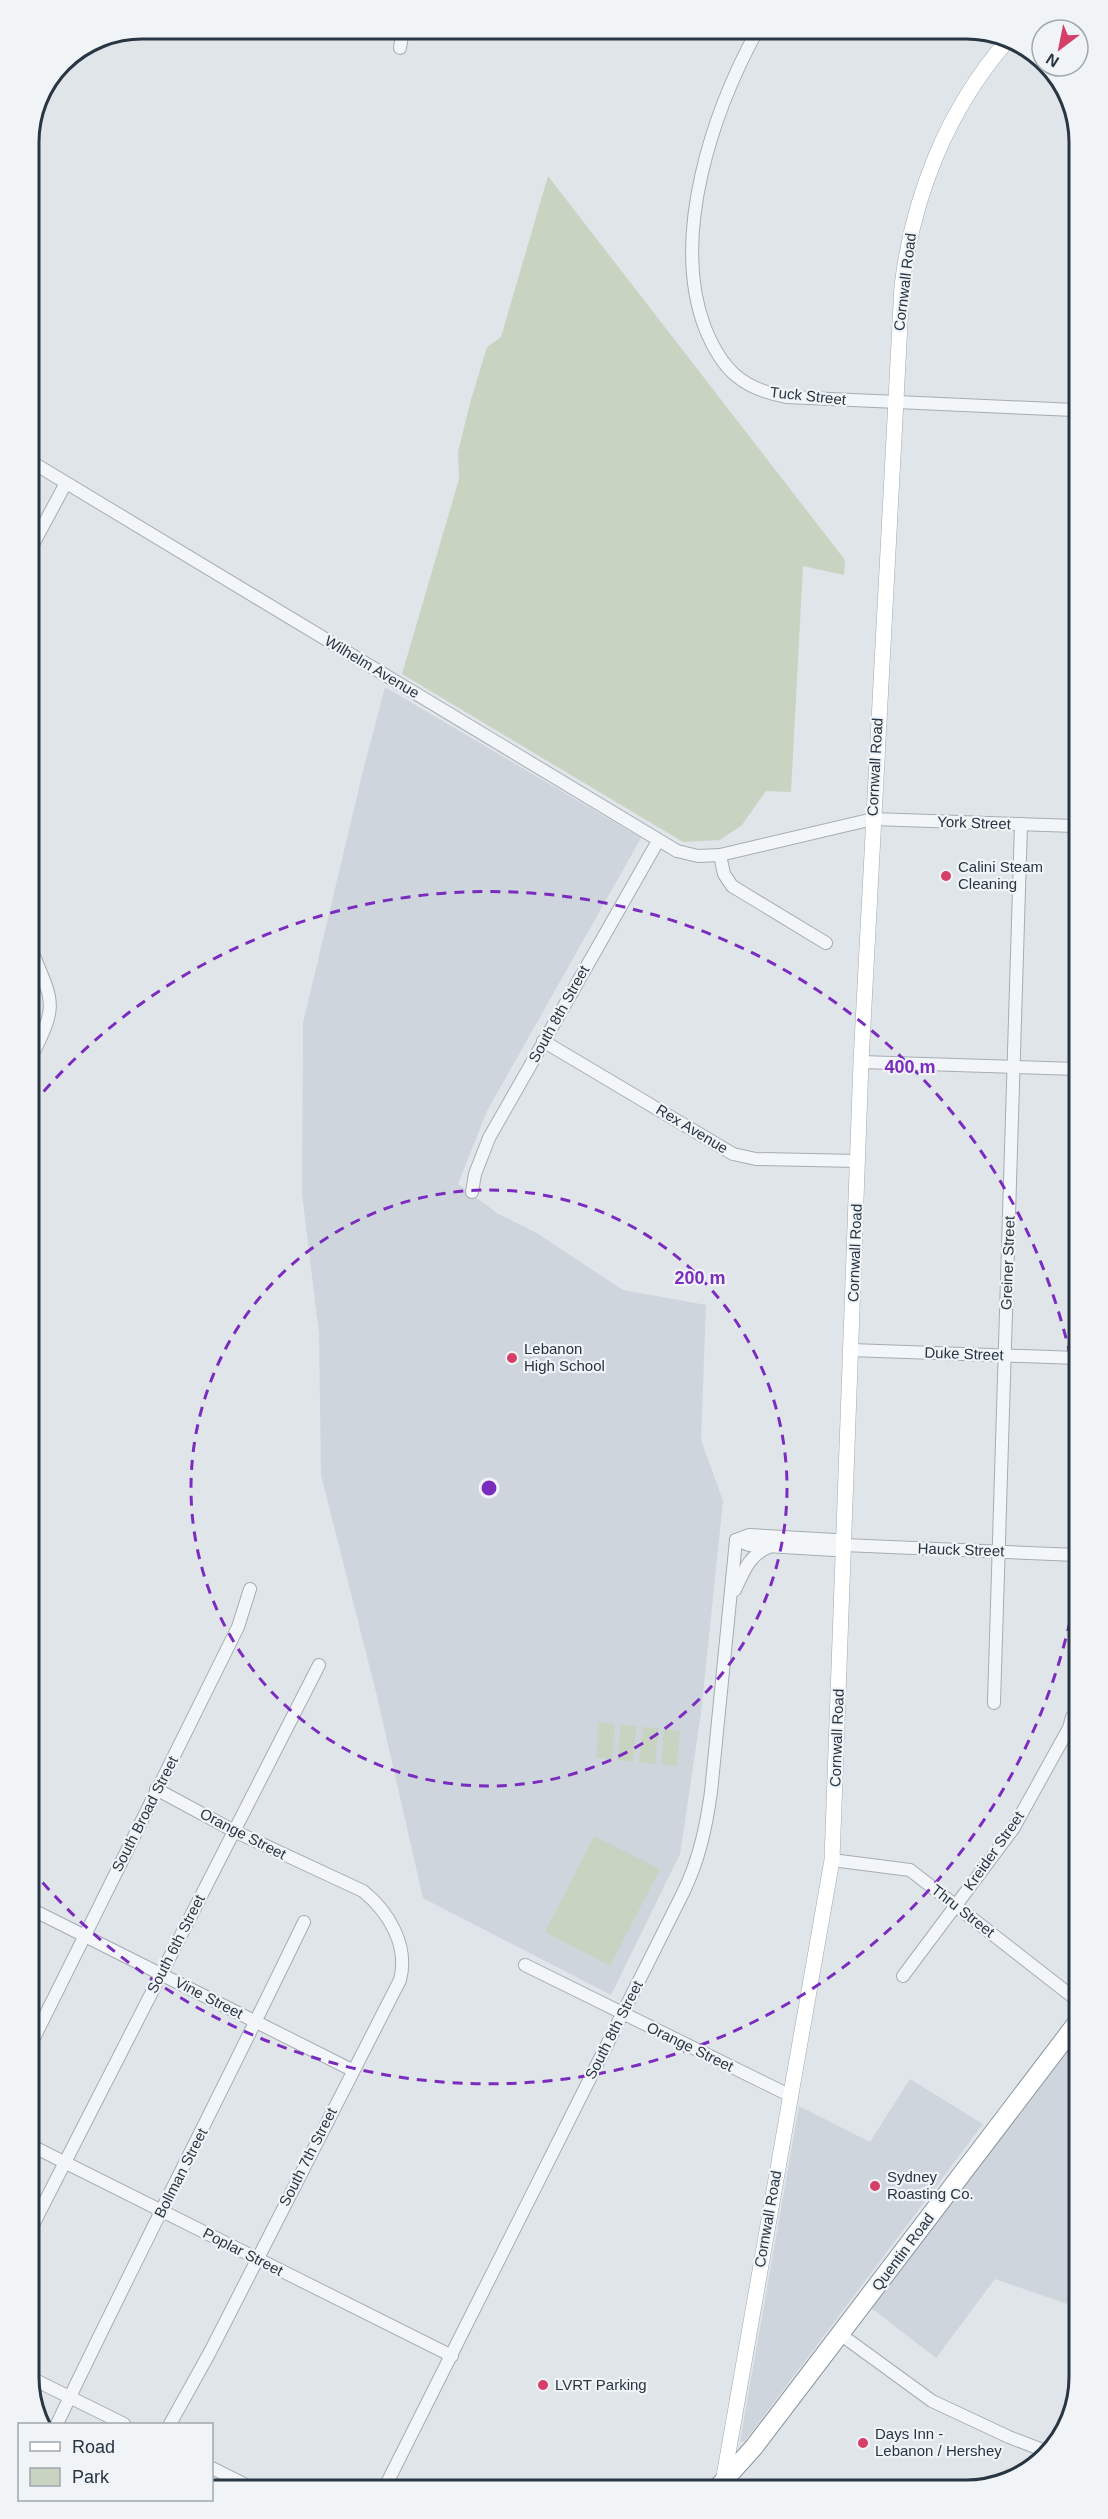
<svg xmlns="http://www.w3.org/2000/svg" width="1108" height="2519" font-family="Arial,sans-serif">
  <rect width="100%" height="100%" fill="#e0e5ea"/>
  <g fill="#ced5dc">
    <path d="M385,687L641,838L487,1111L458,1184L497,1213L535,1232L623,1290L706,1305L701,1440L723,1501L701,1713L680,1854L611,1995L423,1898L377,1696L321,1475L319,1334L302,1193L303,1023L364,767Z"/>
    <path d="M1079,2032V2308L995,2279L936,2358L870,2307Z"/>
    <path d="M910,2079L983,2124L745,2441L740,2442L799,2106L870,2142Z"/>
  </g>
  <g fill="#c8d4c1">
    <path d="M548,176L845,560L844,575L803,566L791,792L766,791L742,825L720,840L683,842L402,674L459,479L458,452L470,403L487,347L501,337Z"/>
    <path d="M599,1722L615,1724L612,1759L596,1758Z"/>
    <path d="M621,1725L637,1726L633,1762L617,1760Z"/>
    <path d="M643,1727L659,1728L655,1764L639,1762Z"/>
    <path d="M664,1729L680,1731L677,1766L661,1764Z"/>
    <path d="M594,1836L660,1869L610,1966L545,1932Z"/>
  </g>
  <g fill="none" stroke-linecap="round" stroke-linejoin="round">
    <defs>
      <g id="minor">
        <path d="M758,29C713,111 670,236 705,328C722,370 742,389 787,397L1074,410"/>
        <path d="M400,48L403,29"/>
        <path d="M30,461L677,851L698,856L720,855L873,819L1075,826"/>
        <path d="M30,550L66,483"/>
        <path d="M720,855L724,874L732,886L826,943"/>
        <path d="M31,949C53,1002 59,1004 31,1057"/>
        <path d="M543,1041L733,1154L756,1159L858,1161"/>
        <path d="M861,1062L1076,1069"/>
        <path d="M472,1192L475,1174L489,1138L658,841"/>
        <path d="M851,1350L1077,1358"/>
        <path d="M736,1540L749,1535L835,1540L844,1545L1077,1555"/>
        <path d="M736,1540L749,1545L834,1550L844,1545"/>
        <path d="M735,1590C744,1571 749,1555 769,1547"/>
        <path d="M994,1703L1021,824"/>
        <path d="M156,1789L234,1831L363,1891C389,1912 409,1946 400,1980L210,2352L170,2424"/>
        <path d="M832,1860L910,1870L1078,2001"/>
        <path d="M33,1910L352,2070"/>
        <path d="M525,1965L791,2096"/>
        <path d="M903,1976L1013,1829L1069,1728L1072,1717"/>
        <path d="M34,2038L238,1627L250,1589"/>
        <path d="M34,2147L452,2356"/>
        <path d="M34,2223L319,1665"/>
        <path d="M840,2334L932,2401L1009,2437L1048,2452"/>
        <path d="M35,2380L124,2424"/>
        <path d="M57,2424C137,2256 223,2090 304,1922"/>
        <path d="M212,2468L254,2489"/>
        <path d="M384,2489L683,1893C699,1860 706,1828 711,1792L736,1540"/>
      </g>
      <path id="major" d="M723,2482L832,1860L861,1062L902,286C913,196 947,110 1007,41"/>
      <path id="highway" d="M719,2486L754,2447L1079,2020"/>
    </defs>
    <use href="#minor" stroke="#a5adb4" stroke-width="14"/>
    <use href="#major" stroke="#9fabb6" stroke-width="16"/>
    <use href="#highway" stroke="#8795a1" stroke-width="20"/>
    <use href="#minor" stroke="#f3f6f8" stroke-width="12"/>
    <use href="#major" stroke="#fff" stroke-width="15"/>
    <use href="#highway" stroke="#fff" stroke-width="18"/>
  </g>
  <g fill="none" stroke="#7b2cbf" stroke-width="3" stroke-dasharray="10 8">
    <circle cx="489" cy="1488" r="298"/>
    <path d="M1077 1586A596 596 0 0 1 36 1875M32 1105A596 596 0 0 1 1077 1390"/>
  </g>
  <g fill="#d53f69" stroke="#f0f4f7" stroke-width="2">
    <circle cx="946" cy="876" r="6"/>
    <circle cx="512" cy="1358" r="6"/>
    <circle cx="875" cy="2186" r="6"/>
    <circle cx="543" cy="2385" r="6"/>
    <circle cx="863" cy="2443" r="6"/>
  </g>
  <g text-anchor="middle" stroke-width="4.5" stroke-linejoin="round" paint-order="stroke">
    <g font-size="15" fill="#283542" stroke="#f0f4f7">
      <text transform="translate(905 282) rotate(-83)" y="5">Cornwall Road</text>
      <text transform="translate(808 396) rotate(6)" y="5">Tuck Street</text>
      <text transform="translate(372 667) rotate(31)" y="5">Wilhelm Avenue</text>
      <text transform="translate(875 767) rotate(-87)" y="5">Cornwall Road</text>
      <text transform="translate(974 823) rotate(2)" y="5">York Street</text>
      <text transform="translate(559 1014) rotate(-61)" y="5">South 8th Street</text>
      <text transform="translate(692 1129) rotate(31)" y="5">Rex Avenue</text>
      <text transform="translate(855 1253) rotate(-88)" y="5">Cornwall Road</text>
      <text transform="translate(1008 1263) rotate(-88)" y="5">Greiner Street</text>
      <text transform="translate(964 1354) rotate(2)" y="5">Duke Street</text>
      <text transform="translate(961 1550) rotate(2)" y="5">Hauck Street</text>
      <text transform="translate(837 1738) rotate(-88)" y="5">Cornwall Road</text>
      <text transform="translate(145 1814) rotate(-63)" y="5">South Broad Street</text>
      <text transform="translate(243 1834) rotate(27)" y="5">Orange Street</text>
      <text transform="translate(994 1851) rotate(-55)" y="5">Kreider Street</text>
      <text transform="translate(963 1911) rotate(38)" y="5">Thru Street</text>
      <text transform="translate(176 1944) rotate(-63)" y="5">South 6th Street</text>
      <text transform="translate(209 1998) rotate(27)" y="5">Vine Street</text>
      <text transform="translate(614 2030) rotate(-63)" y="5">South 8th Street</text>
      <text transform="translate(690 2047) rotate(26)" y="5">Orange Street</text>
      <text transform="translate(308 2157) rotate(-63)" y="5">South 7th Street</text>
      <text transform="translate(181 2173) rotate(-63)" y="5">Bollman Street</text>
      <text transform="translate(768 2219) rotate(-80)" y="5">Cornwall Road</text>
      <text transform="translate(243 2252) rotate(27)" y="5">Poplar Street</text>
      <text transform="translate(903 2252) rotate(-53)" y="5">Quentin Road</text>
    </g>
    <g font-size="15" fill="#283542" stroke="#f0f4f7" text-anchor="start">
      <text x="958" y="872">Calini Steam<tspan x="958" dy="17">Cleaning</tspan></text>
      <text x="524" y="1354">Lebanon<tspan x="524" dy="17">High School</tspan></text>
      <text x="887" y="2182">Sydney<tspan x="887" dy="17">Roasting Co.</tspan></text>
      <text x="555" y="2390">LVRT Parking</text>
      <text x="875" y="2439">Days Inn -<tspan x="875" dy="17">Lebanon / Hershey</tspan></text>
    </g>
  </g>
  <path d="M0 0H1108V2519H0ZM142 39H966A103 103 0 0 1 1069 142V2377A103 103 0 0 1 966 2480H142A103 103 0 0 1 39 2377V142A103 103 0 0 1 142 39Z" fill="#f0f4f7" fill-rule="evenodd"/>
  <path fill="none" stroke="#283542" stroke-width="3" d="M142 39H966A103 103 0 0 1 1069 142V2377A103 103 0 0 1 966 2480H142A103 103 0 0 1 39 2377V142A103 103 0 0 1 142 39Z"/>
  <circle cx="489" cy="1488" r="9" fill="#7b2cbf" stroke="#f0f4f7" stroke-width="3"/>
  <g font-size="18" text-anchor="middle" font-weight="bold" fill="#7b2cbf" stroke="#f0f4f7" stroke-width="4.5" stroke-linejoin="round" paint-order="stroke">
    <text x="910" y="1073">400 m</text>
    <text x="700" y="1284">200 m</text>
  </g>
  <rect x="18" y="2423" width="195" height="78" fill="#f0f4f7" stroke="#a0a8af" stroke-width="1.5"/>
  <rect x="30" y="2442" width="30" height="9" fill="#ffffff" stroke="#a0a8af" stroke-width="1.5"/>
  <text x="72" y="2453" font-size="18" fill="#283542">Road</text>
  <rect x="30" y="2468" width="30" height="18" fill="#c8d4c1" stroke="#a0a8af" stroke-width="1.5"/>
  <text x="72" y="2483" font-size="18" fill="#283542">Park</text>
  <g transform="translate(1060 48) rotate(212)"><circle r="28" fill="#f0f4f7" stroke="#a0a8af" stroke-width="1.5"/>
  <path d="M0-4.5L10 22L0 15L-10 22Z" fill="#d53f69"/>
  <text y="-9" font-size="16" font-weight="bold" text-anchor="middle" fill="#283542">N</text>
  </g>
</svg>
